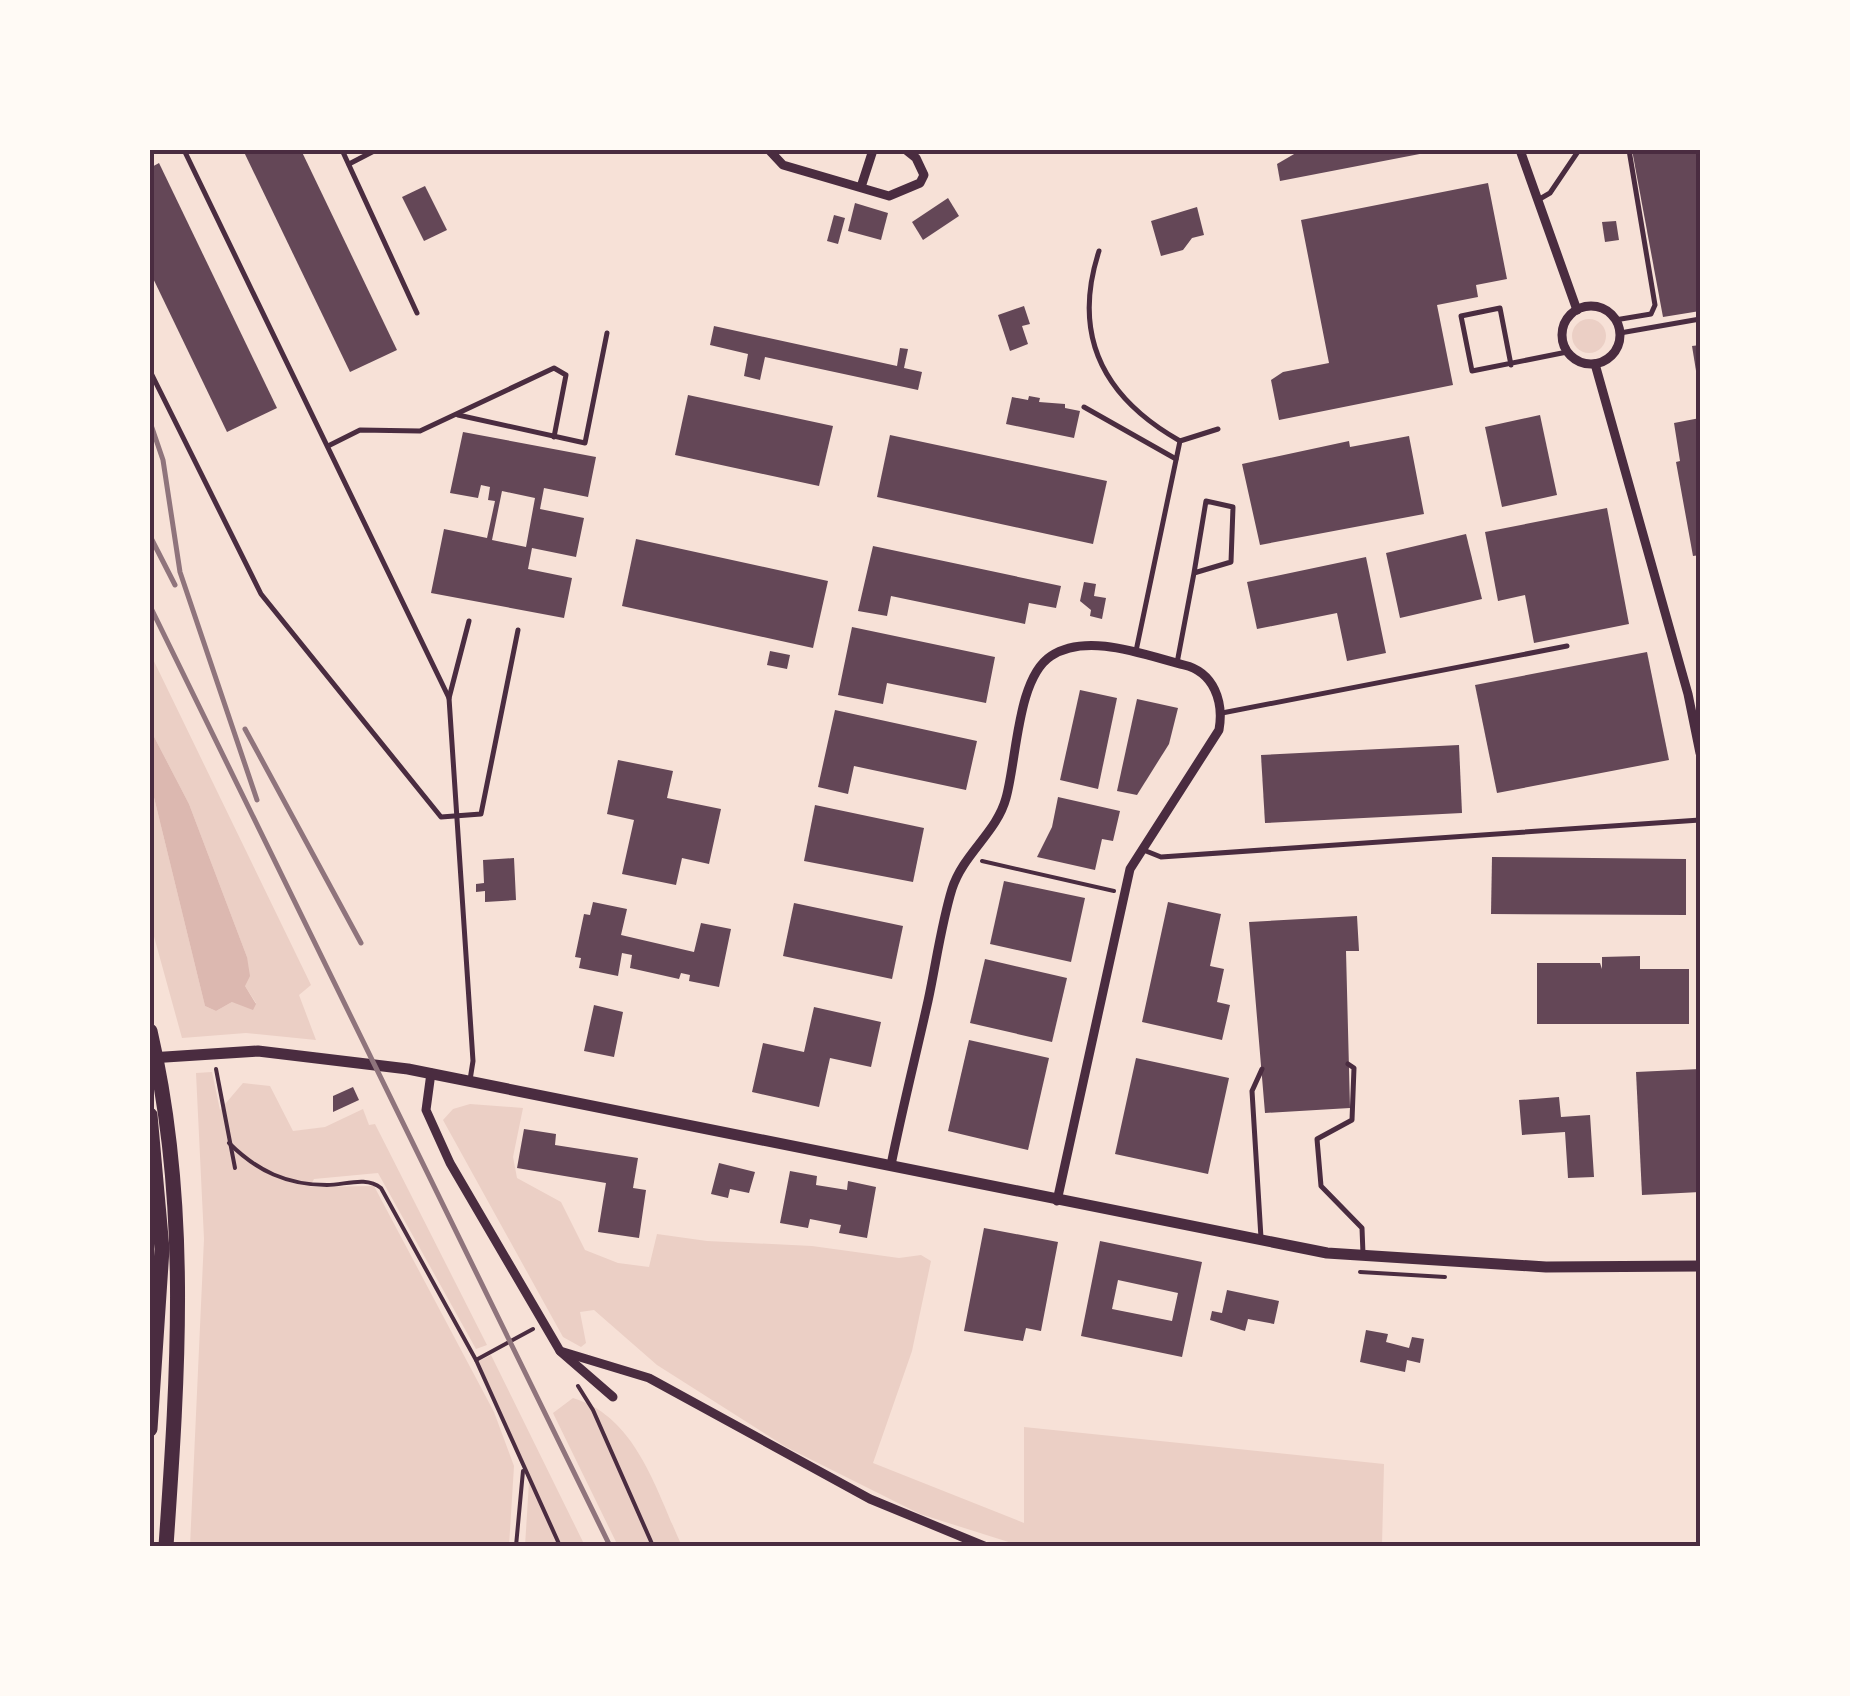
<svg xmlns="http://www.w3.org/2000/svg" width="1850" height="1696" font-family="'Fira Sans Condensed',sans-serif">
  <rect width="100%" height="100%" fill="#f7e1d7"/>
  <g fill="#ebcfc5">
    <circle cx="1589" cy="336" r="17"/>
    <path d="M150,653L311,985L299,995L316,1040L246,1033L182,1038L150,922V781L205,1006L216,1011L232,1002L256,1003L245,986L247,957L189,804L150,729Z"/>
    <path d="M212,1072L220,1110L243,1083L270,1086L293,1131L325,1127L363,1109L369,1125L375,1124L487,1345L476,1349L378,1173L314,1179L310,1187L374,1186L494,1412L514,1466L509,1546H190L204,1239L196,1073Z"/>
    <path d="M470,1104L523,1108L513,1157L517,1178L561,1202L585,1250L618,1263L649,1267L657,1234L707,1241L812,1246L899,1258L921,1255L931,1261L912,1351L873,1463L1024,1523V1427L1384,1464L1382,1546H1021L920,1514L786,1447L657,1365L594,1310L580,1312L586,1343L581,1347L563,1337L443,1120L453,1109Z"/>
    <path d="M491,1355L585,1546H525L529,1482L479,1361Z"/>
    <path d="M573,1398C637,1417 656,1491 682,1546H618L553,1413Z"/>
  </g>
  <path fill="#dcb8b0" d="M150,729L189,804L247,957L250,976L245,986L256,1004L253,1010L232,1002L216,1011L205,1006L150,781Z"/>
  <g fill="#644757" fill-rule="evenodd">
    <path d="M243,150H301L397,350L350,372Z"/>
    <path d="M1301,150H1429L1430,152L1280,181L1277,164Z"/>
    <path d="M1632,150H1700V311L1663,317Z"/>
    <path d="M159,163L277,408L227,432L150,272V168Z"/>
    <path d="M1488,183L1507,279L1476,285L1478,297L1437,305L1453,385L1279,420L1271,380L1283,372L1329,363L1301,220Z"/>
    <path d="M425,186L447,230L424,241L402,197Z"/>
    <path d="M948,198L959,216L923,240L912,222Z"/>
    <path d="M855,203L888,213L881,240L848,231Z"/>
    <path d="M1197,207L1204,235L1192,238L1183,250L1161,256L1151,221Z"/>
    <path d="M834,215L845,218L838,244L827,241Z"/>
    <path d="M1616,221L1619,240L1605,242L1602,222Z"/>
    <path d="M1024,306L1030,324L1022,326L1028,344L1010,351L998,315Z"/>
    <path d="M714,326L897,366L900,348L908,349L904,368L922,372L918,390L765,357L760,380L744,376L748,354L710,345Z"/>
    <path d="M1700,345V383H1698L1692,346Z"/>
    <path d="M688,395L833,426L819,486L675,455Z"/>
    <path d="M1029,396L1040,398L1039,402L1065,404V408L1080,411L1074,438L1006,424L1012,397L1028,400Z"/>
    <path d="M1540,415L1557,495L1502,507L1485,427Z"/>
    <path d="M1700,418V555L1693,556L1676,462L1680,461L1674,423Z"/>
    <path d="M463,432L596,457L588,497L544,488L540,509L584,518L576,557L532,548L528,569L572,578L564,618L431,593L444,529L487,538L495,501L488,500L490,487L481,485L478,498L450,493ZM502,491L535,498L526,547L492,540Z"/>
    <path d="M890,435L1107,481L1093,544L877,497Z"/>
    <path d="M1409,436L1424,514L1260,545L1242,464L1349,441L1350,447Z"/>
    <path d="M1607,508L1629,624L1534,643L1525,595L1498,601L1485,532Z"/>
    <path d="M1466,534L1482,599L1400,618L1386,553Z"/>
    <path d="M636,539L828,581L813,648L622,606Z"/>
    <path d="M873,546L1061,586L1056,608L1029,603L1025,624L891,596L887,616L858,611Z"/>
    <path d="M1366,557L1386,653L1347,661L1337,613L1257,629L1247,582Z"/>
    <path d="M1084,582L1096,584L1094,596L1106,598L1102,619L1090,616L1091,610L1080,601Z"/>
    <path d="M852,627L995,657L986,703L887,683L883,704L838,695Z"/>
    <path d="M770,651L790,655L787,669L767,665Z"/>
    <path d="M1647,652L1669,760L1497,793L1475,685Z"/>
    <path d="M1080,690L1117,698L1098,789L1060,780Z"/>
    <path d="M1137,699L1178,708L1169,744L1137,795L1117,791Z"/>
    <path d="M835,710L977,741L966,790L854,766L848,794L818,787Z"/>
    <path d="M1459,745L1462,813L1265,823L1261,755Z"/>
    <path d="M618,760L673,771L667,798L721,809L709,864L682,858L676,885L622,874L634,820L607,814Z"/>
    <path d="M1058,797L1120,811L1113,841L1102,839L1095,870L1037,857L1052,827Z"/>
    <path d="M815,805L924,828L913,882L804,861Z"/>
    <path d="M1492,857L1686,859V915L1491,914Z"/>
    <path d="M514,858L516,900L485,902V891L476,892V884L484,883L483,860Z"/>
    <path d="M1004,881L1085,898L1071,962L990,944Z"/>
    <path d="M593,902L627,909L621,935L694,952L701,923L731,929L719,987L689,981L690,975L681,973L679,979L630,968L632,955L622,953L618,976L579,968L581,958L575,957L584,914L590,915Z"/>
    <path d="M1168,902L1221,914L1210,966L1224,969L1217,1002L1230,1005L1222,1040L1142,1022Z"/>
    <path d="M794,903L903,926L892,979L783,956Z"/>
    <path d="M1357,916L1359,951H1346L1350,1108L1265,1113L1249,922Z"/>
    <path d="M1640,956V969H1689V1024H1537V963H1600L1602,969V957Z"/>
    <path d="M985,959L1067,978L1052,1042L970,1023Z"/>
    <path d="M594,1005L623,1012L614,1057L584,1051Z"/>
    <path d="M814,1007L881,1022L871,1067L830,1058L819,1107L752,1092L763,1043L804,1052Z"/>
    <path d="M969,1040L1049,1058L1028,1150L948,1131Z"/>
    <path d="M1136,1058L1229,1078L1208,1174L1115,1154Z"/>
    <path d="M1700,1069V1192L1642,1195L1636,1072Z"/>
    <path d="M353,1087L359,1100L333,1112V1096Z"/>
    <path d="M1559,1097L1561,1117L1590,1115L1594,1177L1568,1178L1565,1132L1522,1135L1519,1100Z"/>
    <path d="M524,1129L556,1134L555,1145L638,1158L633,1188L646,1190L639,1238L598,1232L606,1183L517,1168Z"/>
    <path d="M719,1163L755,1172L749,1193L730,1189L728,1198L711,1194Z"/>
    <path d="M790,1171L817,1176L816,1185L847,1190L848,1181L876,1187L867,1238L839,1233L841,1225L810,1219L808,1228L780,1223Z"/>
    <path d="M984,1228L1058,1242L1041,1331L1026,1328L1023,1341L964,1331Z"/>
    <path d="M1100,1241L1202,1262L1182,1357L1081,1336ZM1118,1280L1178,1293L1172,1321L1112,1309Z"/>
    <path d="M1227,1290L1279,1301L1274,1324L1248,1319L1245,1331L1210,1320L1212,1311L1222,1313Z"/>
    <path d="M1366,1330L1388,1334L1386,1342L1409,1348L1412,1337L1424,1339L1420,1363L1407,1360L1405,1372L1360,1362Z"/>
  </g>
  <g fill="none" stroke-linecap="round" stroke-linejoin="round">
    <g stroke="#4a2c40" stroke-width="4">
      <path d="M982,861L1114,891"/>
      <path d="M216,1069L235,1168"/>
      <path d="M229,1143C257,1171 287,1185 327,1185C345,1185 366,1176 381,1188L476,1360L560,1546"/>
      <path d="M1360,1272L1445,1277"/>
      <path d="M476,1360L533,1329"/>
      <path d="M578,1386L593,1410L653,1546"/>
      <path d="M516,1546L523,1471"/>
    </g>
    <g stroke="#4a2c40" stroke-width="5">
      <path d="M184,150L449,698L473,1061L470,1080"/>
      <path d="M342,150L417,313"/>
      <path d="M349,164L376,150"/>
      <path d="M1538,200L1550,193L1579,150"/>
      <path d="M1099,251C1071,337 1104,398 1180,441"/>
      <path d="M1615,320L1651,314L1655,305L1629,150"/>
      <path d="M1620,333L1700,319"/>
      <path d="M1511,365L1500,308L1461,316L1472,371L1567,352"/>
      <path d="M150,371L261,594L441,817L481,814L518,630"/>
      <path d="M1084,407L1176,459"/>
      <path d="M458,415L585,443L607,333"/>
      <path d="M328,446L360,430L420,431L554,368L566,375L554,437"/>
      <path d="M1136,651L1180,441L1218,429"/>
      <path d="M1177,663L1194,573L1231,562L1233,507L1206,501L1194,573"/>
      <path d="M449,698L469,621"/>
      <path d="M1222,713L1567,646"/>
      <path d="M1141,849L1161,857L1700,820"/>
      <path d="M1348,1064L1354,1068L1352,1120L1317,1139L1321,1186L1362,1228L1363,1254"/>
      <path d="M1261,1238L1252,1091L1262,1069"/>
    </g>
    <g stroke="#4a2c40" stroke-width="9">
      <path d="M769,150L783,165L889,196L920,183L924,175L916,158L906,150"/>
      <path d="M1520,150L1577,310"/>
      <path d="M861,187L873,150"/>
      <circle cx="1591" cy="335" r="29"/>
      <path d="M1595,364L1688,694L1700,753"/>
      <path d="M431,1073L426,1110L450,1163L560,1351L613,1397"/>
      <path d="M891,1165C902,1110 916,1055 928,1001C936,964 941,925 952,889C963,854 997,832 1006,798C1017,759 1017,678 1051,656C1087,632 1145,655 1184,665C1214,672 1224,702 1219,730L1130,869L1057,1201"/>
      <path d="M560,1351L649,1378L870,1499L984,1546"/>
    </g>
    <path stroke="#4a2c40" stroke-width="11" d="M150,1058L258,1051L408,1069L1327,1253L1546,1267L1700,1266"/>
    <g stroke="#4a2c40" stroke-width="15">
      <path d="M150,1031C190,1202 178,1373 166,1546"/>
      <path d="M150,1115L162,1249L150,1429"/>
    </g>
    <g stroke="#8f747c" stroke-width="5">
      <path d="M150,422L163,460L180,572L257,800"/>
      <path d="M150,536L175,585"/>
      <path d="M150,606L610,1546"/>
      <path d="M245,729L361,943"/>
    </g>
  </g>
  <rect width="1850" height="1696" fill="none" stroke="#fffaf5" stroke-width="305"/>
  <rect x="152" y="152" width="1546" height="1392" fill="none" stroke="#4a2c40" stroke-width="4"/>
</svg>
